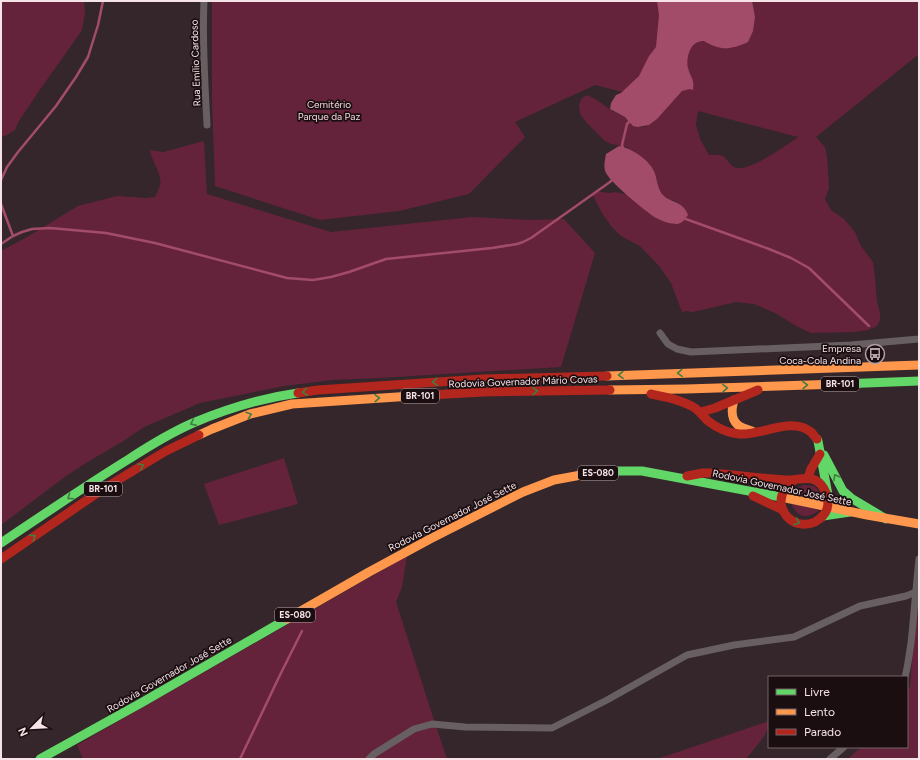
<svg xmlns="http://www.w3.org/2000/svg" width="920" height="760" font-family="Figtree,sans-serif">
  <rect width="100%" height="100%" fill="#34262a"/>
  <g fill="#65233b" fill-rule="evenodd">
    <path d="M1,1H84L85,12L82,30L66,53L41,88L19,121L15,130L7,135L1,137Z"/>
    <path d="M212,1H919V54L816,137L825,147L827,157L829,188L825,199L831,210L844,219L855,232L861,246L873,262L875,277L877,302L880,313V320L877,326L868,330L854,332L811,333L796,326L777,314L754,304L736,302L693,312L687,311L682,312L671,283L659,266L640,246L621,236L612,227L602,213L592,194L596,191L609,193L616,192L628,195L656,218L667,222L675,224L677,202L669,199L663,195L659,189L654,170L627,147L611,144L605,141L587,123L580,114L579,105L582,98L587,95C597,99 605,106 614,112C618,114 622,115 626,117C629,120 631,124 635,126C649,132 662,113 670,104L595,85L515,122L525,137L469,194L399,211L320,220L215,186L212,100ZM698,111L798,137C787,145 751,170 738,168C731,168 729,161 724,157C720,154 714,155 709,155L700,139L696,125Z"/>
    <path d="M204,141L207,194L331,232L472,217L530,220L564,219L595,253L561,367L379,378L332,380L284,386L200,403L144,427L125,440L86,463L66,476L1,525V251L27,237L78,206L117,196L145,198L155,197C157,193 159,189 160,185C163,174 151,161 150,150L163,152Z"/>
    <path d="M284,458L298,504L219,525L204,484Z"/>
    <path d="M804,485L814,486L821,493L824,498L792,493L797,488Z"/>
    <path d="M791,503L822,508C809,519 798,520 791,503Z"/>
    <path d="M407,556L402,587L396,602L433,717L447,759H83L77,745Z"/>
    <path d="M919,568V759H848L861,747H907V692L910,686Z"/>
    <path d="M769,721C769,735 754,748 746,759H657Z"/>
  </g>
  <g fill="#a34c6a">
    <path d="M657,1H752L755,17L753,31L748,42C730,50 721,51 704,41C702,41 700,41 698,42C689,45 686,60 688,68C690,77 695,79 693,90L690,89L682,91L657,119L649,125L638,127L633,126L625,117L610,109L611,103L616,95L621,93L639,76L649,56L656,47L659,15Z"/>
    <path d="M619,146C631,148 648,159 654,171C657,178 657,187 662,194C668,201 677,201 683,207C685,209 687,212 688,215C685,219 683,223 677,224C670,224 662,221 656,218C645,211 611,183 606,173C603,167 605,160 606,154Z"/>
  </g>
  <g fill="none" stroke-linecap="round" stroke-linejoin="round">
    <g stroke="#a34c6a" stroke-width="2.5">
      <path d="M623,148L622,145L627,124L632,119"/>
      <path d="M1,180L7,167L18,152L56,106L76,77L88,57L98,25L103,1"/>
      <path d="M1,204L13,236"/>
      <path d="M683,218L769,249L791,258L809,268L869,326"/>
      <path d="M1,244L13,236L22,232L32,229L50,228L106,233L155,243L287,278L313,280L331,277L349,272L386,259L492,248L517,244L523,242L531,238L610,182L614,178"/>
      <path d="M240,759L280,675L302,631"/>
    </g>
    <g stroke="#675f61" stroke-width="7">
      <path d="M204,1C202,42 205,84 207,125"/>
      <path d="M660,333L668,344L677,349L691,352L851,345L919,339"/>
      <path d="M905,677C908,666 909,655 911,643C914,615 916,587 919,559"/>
      <path d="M369,759L374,754L414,729L432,724L465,727L552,728L607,700L687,655L734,645L794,637L860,606L906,596L916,592"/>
      <path d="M830,759L844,747"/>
    </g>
    <g stroke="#63d668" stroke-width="9">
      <path d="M840,384L919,381"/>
      <path d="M817,439L818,441L828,495"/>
      <path d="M824,455L843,491L851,498L886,519"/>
      <path d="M592,473L616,471H642L781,497"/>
      <path d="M823,516L850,512"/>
      <path d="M1,543C43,515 85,486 129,459C149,446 170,433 193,423C226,409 262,398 298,393"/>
      <path d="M40,759L141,703L287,619"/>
    </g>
    <g stroke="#ff974d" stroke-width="9">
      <path d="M607,376L919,365"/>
      <path d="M610,390L686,389L840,384"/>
      <path d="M734,400C731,410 731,422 741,427C745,429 750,430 754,432"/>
      <path d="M199,435L212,429L250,414L292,404L412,396"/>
      <path d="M781,497L867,515L919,524"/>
      <path d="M287,619L369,572L430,539L523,492L554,480L592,473"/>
    </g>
    <g stroke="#b3261e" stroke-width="9">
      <path d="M298,393L318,390L483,379L607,376"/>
      <path d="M651,394C666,397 682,400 695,408C700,412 704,417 708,421C717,428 728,433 739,434C761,436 791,416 811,432C813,434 815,437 817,439"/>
      <path d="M412,396L483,392L610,390"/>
      <path d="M701,412L715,408L758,390"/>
      <path d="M687,476L703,473H712C737,475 763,479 788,480C797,480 807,476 815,480C825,485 830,499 827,509C825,515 820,519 815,522C793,532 772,508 785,489C788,485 791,483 794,480"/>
      <path d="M808,478L811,469L820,454"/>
      <path d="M753,496L783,510"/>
      <path d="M1,559L103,489L166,451L199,435"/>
    </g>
  </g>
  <defs><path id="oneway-chevron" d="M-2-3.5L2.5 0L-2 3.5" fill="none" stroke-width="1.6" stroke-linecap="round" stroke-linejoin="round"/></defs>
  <g stroke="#427c41">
    <use href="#oneway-chevron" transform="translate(680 373) rotate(178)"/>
    <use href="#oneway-chevron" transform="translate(621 375) rotate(178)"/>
    <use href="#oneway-chevron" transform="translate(435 382) rotate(176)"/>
    <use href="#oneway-chevron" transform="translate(805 385) rotate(-2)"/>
    <use href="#oneway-chevron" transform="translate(725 388) rotate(-2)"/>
    <use href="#oneway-chevron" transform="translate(535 391) rotate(-1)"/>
    <use href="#oneway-chevron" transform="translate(305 392) rotate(172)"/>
    <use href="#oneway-chevron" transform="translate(377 398) rotate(-3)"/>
    <use href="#oneway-chevron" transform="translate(249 415) rotate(-19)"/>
    <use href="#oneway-chevron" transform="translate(193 423) rotate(156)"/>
    <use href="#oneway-chevron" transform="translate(141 466) rotate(-30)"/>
    <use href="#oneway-chevron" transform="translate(836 477) rotate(-119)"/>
    <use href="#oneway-chevron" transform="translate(70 497) rotate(146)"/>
    <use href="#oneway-chevron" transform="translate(797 522) rotate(21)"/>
    <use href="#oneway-chevron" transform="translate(33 537) rotate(-35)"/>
  </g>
  <defs>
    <symbol id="bus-ring" viewBox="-11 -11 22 22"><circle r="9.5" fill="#1a0e11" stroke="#b2a1a6" stroke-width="1.5"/><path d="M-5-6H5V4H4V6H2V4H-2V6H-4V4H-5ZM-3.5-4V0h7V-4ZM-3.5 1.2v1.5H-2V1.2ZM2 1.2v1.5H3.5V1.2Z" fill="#b2a1a6"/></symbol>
  </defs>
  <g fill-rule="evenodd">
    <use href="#bus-ring" x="864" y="343" width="22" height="22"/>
  </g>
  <g text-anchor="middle" stroke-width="3.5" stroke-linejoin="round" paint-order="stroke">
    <g fill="#1a0e11" stroke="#b4a3a8" stroke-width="1">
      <rect x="821" y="377" width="38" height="14" rx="3"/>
      <rect x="401" y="389" width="38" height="14" rx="3"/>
      <rect x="578" y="466" width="40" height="14" rx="3"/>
      <rect x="84" y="482" width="38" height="14" rx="3"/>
      <rect x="275" y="608" width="40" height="14" rx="3"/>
    </g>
    <g font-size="9" font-weight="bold" fill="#f6e3e8">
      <text x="840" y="387">BR-101</text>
      <text x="420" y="399">BR-101</text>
      <text x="598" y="476">ES-080</text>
      <text x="103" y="492">BR-101</text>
      <text x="295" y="618">ES-080</text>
    </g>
    <g font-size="10" fill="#f6e3e8" stroke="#1a0e11">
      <text transform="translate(195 63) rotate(-92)" y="4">Rua Emílio Cardoso</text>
      <text transform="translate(523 381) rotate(-2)" y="4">Rodovia Governador Mário Covas</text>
      <text transform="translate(782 487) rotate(12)" y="4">Rodovia Governador José Sette</text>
      <text transform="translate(452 516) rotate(-27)" y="4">Rodovia Governador José Sette</text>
      <text transform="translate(169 674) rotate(-30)" y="4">Rodovia Governador José Sette</text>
    </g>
    <g font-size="10" fill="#f1d5dc" stroke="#1a0e11">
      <text x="329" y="108">Cemitério<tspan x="329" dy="12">Parque da Paz</tspan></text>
    </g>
    <g font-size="10" fill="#f6e3e8" stroke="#1a0e11" text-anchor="end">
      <text x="861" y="352">Empresa<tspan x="861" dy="12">Coca-Cola Andina</tspan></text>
    </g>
  </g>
  <rect width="920" height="760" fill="none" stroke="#f6e3e8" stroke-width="4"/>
  <rect x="768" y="676" width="140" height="72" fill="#1a0e11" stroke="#726367"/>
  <rect x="776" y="689" width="20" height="6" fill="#63d668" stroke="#726367"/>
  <text x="804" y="696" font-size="12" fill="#f6e3e8">Livre</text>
  <rect x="776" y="709" width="20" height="6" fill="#ff974d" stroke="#726367"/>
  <text x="804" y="716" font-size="12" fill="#f6e3e8">Lento</text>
  <rect x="776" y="729" width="20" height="6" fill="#b3261e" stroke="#726367"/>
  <text x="804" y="736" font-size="12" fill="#f6e3e8">Parado</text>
  <g transform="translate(32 728) rotate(246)" stroke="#1a0e11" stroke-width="3" paint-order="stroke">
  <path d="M0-3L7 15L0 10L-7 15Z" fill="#f6e3e8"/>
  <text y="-6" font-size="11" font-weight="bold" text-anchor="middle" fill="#f6e3e8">N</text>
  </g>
</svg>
